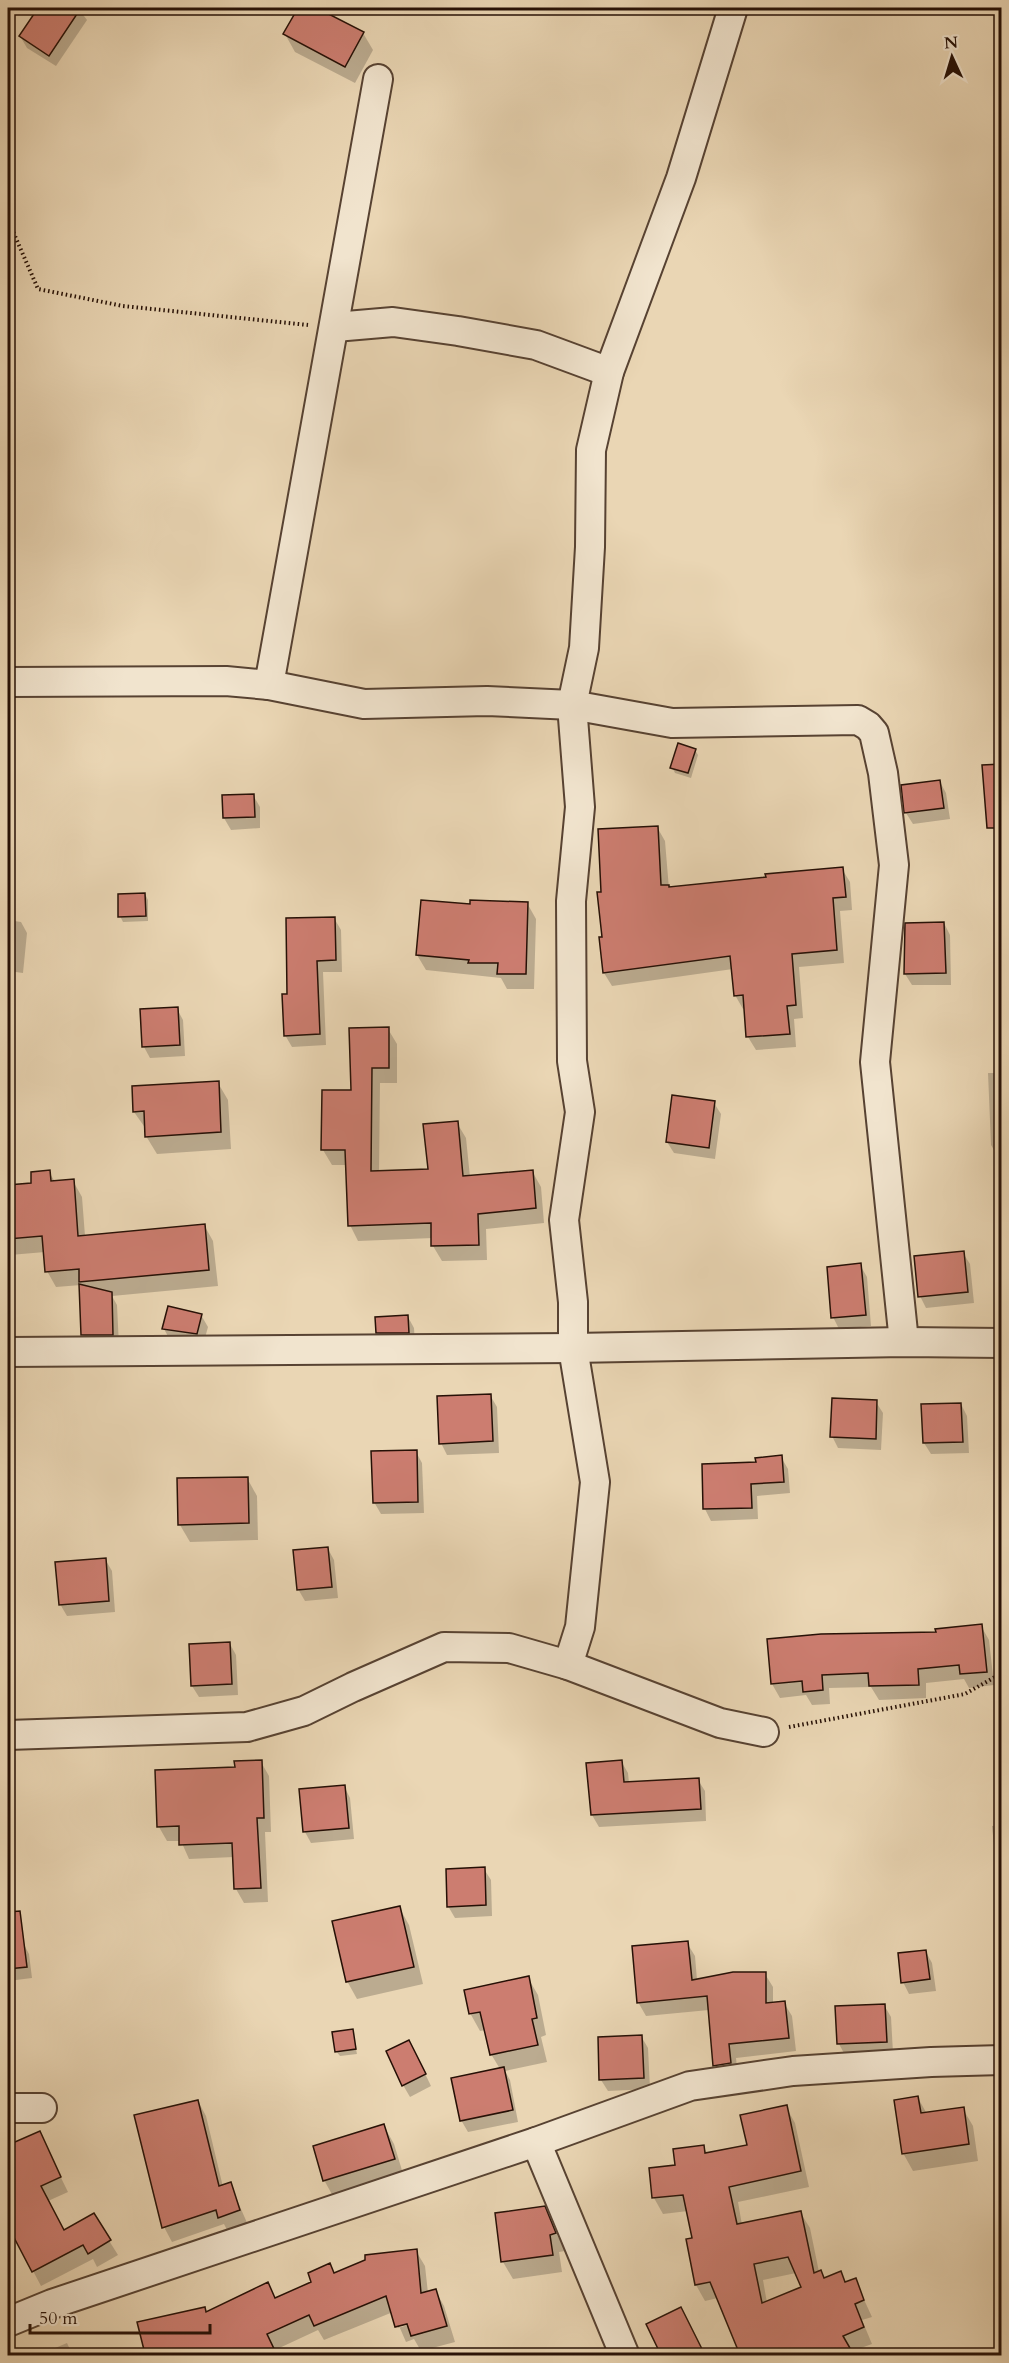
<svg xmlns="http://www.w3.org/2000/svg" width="1009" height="2363" font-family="Cardo,serif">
  <rect width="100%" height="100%" fill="#ead6b4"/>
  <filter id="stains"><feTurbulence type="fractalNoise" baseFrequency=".00333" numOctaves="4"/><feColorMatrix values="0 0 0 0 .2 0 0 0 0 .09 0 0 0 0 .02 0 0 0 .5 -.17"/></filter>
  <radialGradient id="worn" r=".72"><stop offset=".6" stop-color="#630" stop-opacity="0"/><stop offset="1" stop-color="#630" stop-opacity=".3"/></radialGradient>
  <g fill="#0003" fill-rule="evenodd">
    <path d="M39,8H78L87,20L56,66L27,48L20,36Z"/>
    <path d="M299,8H314L363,33L373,50L355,83L295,52L285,34Z"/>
    <path d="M695,750L698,755L691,778L675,773L672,767Z"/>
    <path d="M940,782L946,793L950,819L913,824L906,813Z"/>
    <path d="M253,795L260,807V828L231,830L224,818L223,796Z"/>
    <path d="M657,827L665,841L669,889L842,869L850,882L852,910L840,911L844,963L799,967L803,1018L794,1019L796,1047L756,1050L748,1037L745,1008L743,1009L735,995L733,969L612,986L604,973L600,939L604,938L603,893Z"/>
    <path d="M145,894L148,900V921L123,922L120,916Z"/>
    <path d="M527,903L536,919L534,989H507L501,978L426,970L417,955L471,906Z"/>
    <path d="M334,918L341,930L342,972H323L326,1045L292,1047L285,1035L289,995Z"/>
    <path d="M8,920L21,922L27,933L23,973L8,971Z"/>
    <path d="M944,923L950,935L951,985H912L905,974Z"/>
    <path d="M177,1009L183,1020L185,1056L150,1058L144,1047Z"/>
    <path d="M388,1029L397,1044V1083H380L379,1172L429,1170L457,1123L466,1138L470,1177L532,1171L541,1187L544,1223L486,1229L487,1260L442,1261L433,1246V1238L358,1241L350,1225L347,1165H332L323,1150Z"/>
    <path d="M988,1073H1002V1155H997L991,1145Z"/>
    <path d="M218,1083L228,1100L231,1149L157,1154L146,1136V1129L134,1112Z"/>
    <path d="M714,1103L721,1114L715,1159L674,1153L667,1142Z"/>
    <path d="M49,1172L55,1182L73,1181L82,1197L85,1236L204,1225L213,1241L218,1286L112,1296L117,1305L119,1346H89L83,1335L81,1285L56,1287L47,1271L45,1252L10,1255L8,1250V1200Z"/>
    <path d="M963,1253L970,1264L974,1303L926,1308L920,1296Z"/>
    <path d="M860,1265L867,1277L871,1326L839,1329L833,1317Z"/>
    <path d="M201,1315L208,1327L203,1345L170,1340L164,1329Z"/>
    <path d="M408,1317L414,1328L415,1344H384L378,1332Z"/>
    <path d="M490,1395L497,1407L499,1453L447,1455L441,1443Z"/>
    <path d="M876,1402L883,1413L881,1450L838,1448L832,1436Z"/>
    <path d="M961,1404L967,1416L969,1453L931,1454L924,1443Z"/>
    <path d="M416,1452L422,1463L424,1513L381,1514L374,1502Z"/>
    <path d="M781,1457L788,1469L790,1493L757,1496L758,1519L711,1521L705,1509L703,1465L757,1463Z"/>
    <path d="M247,1478L257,1496L258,1540L190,1542L180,1525Z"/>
    <path d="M328,1549L334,1560L338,1598L305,1601L298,1589Z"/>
    <path d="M105,1559L112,1571L115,1612L67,1616L60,1604Z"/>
    <path d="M981,1626L989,1640L994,1685L969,1688L964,1679L926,1683V1698L879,1700L871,1687L829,1688L830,1704L812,1705L806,1695L780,1698L772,1684L768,1640L937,1633Z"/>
    <path d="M230,1644L236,1655L238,1695L199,1697L192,1686Z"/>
    <path d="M621,1761L628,1773L629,1783L698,1780L705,1791L706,1821L599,1827L592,1815L587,1764Z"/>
    <path d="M261,1762L269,1776L271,1832H265L268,1902L244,1903L236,1889L234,1857L189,1859L181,1841H167L159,1827L236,1769Z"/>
    <path d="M344,1786L350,1798L354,1839L311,1843L305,1832Z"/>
    <path d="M1002,1825V1856H1001L994,1845L992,1826Z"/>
    <path d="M484,1869L491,1880L492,1916L455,1918L448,1906Z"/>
    <path d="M399,1907L409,1925L423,1984L357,1999L347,1981Z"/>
    <path d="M23,1943L29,1954L32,1978L8,1981V1945Z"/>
    <path d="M687,1943L695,1956L697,1980L765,1974L773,1987V2004L784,2003L792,2016L796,2051L736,2058L738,2077L723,2079L715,2065L709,2010L646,2016L638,2002Z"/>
    <path d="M926,1952L932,1963L936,1991L909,1994L903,1982Z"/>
    <path d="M528,1978L538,1995L546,2035L541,2037L547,2062L505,2071L510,2080L518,2122L468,2132L461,2120L500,2069L491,2054L486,2030L480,2031L470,2013Z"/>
    <path d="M884,2005L891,2017L893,2053L845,2055L839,2044Z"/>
    <path d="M352,2031L357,2054L340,2056L336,2051Z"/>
    <path d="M641,2036L648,2048L650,2089L608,2091L601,2080Z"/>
    <path d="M415,2053L431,2086L410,2097L403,2085Z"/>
    <path d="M918,2098L927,2114L963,2109L973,2126L978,2161L913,2171L903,2153Z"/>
    <path d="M198,2101L206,2116L223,2187L230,2184L248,2225L228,2232L224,2224L172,2242L164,2227Z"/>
    <path d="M786,2107L795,2123L809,2187L738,2202L742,2225L800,2212L810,2228L819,2272L824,2279L840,2273L846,2283L855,2280L872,2317L862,2320L872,2344L850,2352L852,2356H742L718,2298L705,2301L696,2285L688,2240L694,2239L688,2211L663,2214L654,2198L651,2170L676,2167L703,2147L708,2154L749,2146ZM796,2273L802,2288L767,2303L763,2280Z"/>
    <path d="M384,2126L394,2144L404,2177L334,2198L324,2180Z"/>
    <path d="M39,2133L68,2192L48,2201L64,2232L93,2215L118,2255L97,2267L93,2259L41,2286L13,2233L16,2232L8,2214V2147Z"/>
    <path d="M544,2208L565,2251L559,2252L562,2272L513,2279L503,2262Z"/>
    <path d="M416,2251L425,2266L428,2293L435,2290L444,2306L455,2342L421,2351L414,2339L406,2342L393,2312L324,2340L318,2330L275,2350L277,2356H147L146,2353L206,2313L275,2299L313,2283L330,2265L335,2274ZM415,2323L398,2328V2324Z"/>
    <path d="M648,2325L690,2326L705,2356H663Z"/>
    <path d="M67,2343L73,2356H50L48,2351Z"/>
  </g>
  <g fill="#cc7d70" stroke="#261006" stroke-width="1.5" fill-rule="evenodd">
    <path d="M38,8H81L49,56L19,36Z"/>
    <path d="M298,8H317L364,32L345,67L283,34Z"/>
    <path d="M678,743L696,749L688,773L670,768Z"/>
    <path d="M1002,764V828H987L982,765Z"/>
    <path d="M940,780L944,808L904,813L901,785Z"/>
    <path d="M254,794L255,817L223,818L222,795Z"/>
    <path d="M658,826L661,885H669V887L766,877L765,874L843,867L846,897L833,898L837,950L792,954L796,1005L787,1006L790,1034L746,1037L743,995L734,996L730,956L603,973L599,937H602L597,892H601L598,829Z"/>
    <path d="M145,893L146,916L118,917V894Z"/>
    <path d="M421,900L470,904V900L528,902L526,974H497L498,963H468L469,960L416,955Z"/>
    <path d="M335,917L336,960L317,961L320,1034L284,1036L282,994H287L286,918Z"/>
    <path d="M944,922L946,973L904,974L905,923Z"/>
    <path d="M178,1007L180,1045L142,1047L140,1009Z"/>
    <path d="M389,1027V1068H372L371,1171L428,1169L423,1124L458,1121L463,1176L533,1170L536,1208L478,1214L479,1245L431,1246V1223L348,1226L345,1150H321L322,1090H351L349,1028Z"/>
    <path d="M219,1081L221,1132L145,1137L144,1111L133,1112L132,1086Z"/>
    <path d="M672,1095L715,1101L709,1148L666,1142Z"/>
    <path d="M50,1170L51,1181L74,1179L78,1236L205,1224L209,1270L79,1282V1269L45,1272L42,1236L8,1239V1185L31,1183V1172Z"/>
    <path d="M964,1251L968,1292L918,1297L914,1256Z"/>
    <path d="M861,1263L866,1315L831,1318L827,1267Z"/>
    <path d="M79,1284L112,1292L113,1335H81Z"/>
    <path d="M168,1306L202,1314L197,1334L162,1329Z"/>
    <path d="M408,1315L409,1333H376L375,1317Z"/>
    <path d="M491,1394L493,1441L439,1444L437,1396Z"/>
    <path d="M832,1398L877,1400L876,1439L830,1437Z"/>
    <path d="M961,1403L963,1442L923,1443L921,1404Z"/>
    <path d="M417,1450L418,1502L373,1503L371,1451Z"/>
    <path d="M782,1455L784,1482L751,1484L752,1508L703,1509L702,1464L756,1462L755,1458Z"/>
    <path d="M248,1477L249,1523L178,1525L177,1478Z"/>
    <path d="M328,1547L332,1587L297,1590L293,1550Z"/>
    <path d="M106,1558L109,1601L59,1605L55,1562Z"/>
    <path d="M982,1624L987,1672L960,1674L959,1665L918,1669L919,1685L869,1686L868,1673L822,1675L823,1690L803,1692L802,1681L771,1684L767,1639L821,1634L936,1632L935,1629Z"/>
    <path d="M230,1642L232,1684L191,1686L189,1644Z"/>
    <path d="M262,1760L264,1818H257L261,1888L234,1889L232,1843L179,1845V1826L157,1827L155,1770L235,1767L234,1761Z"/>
    <path d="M622,1760L624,1782L699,1778L701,1809L591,1815L586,1763Z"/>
    <path d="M345,1785L349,1828L303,1832L299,1789Z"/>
    <path d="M485,1867L486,1905L447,1907L446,1869Z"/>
    <path d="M400,1906L414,1967L346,1982L332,1921Z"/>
    <path d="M20,1911L27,1967L8,1969V1912Z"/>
    <path d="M688,1941L692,1980L733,1972H766V2003L785,2001L789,2038L729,2044L731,2063L713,2066L707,1996L637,2003L632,1946Z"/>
    <path d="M926,1950L930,1979L901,1983L898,1953Z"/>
    <path d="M529,1976L537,2018L532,2019L538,2045L490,2055L480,2012L469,2014L464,1990Z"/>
    <path d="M885,2004L887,2042L837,2044L835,2006Z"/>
    <path d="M353,2029L356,2049L335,2052L332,2032Z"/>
    <path d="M642,2035L644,2078L599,2080L598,2037Z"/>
    <path d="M409,2040L426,2074L402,2086L386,2051Z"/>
    <path d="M504,2067L513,2110L460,2121L451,2078Z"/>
    <path d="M918,2096L921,2113L964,2107L969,2144L902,2154L894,2100Z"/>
    <path d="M198,2100L219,2186L231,2182L240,2210L218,2218L216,2210L162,2228L134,2115Z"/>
    <path d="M787,2105L801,2171L729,2187L737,2224L801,2211L814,2273L821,2270L824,2278L841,2271L845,2282L856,2278L864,2300L855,2304L864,2327L843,2336L854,2355H740L710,2282L695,2285L686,2239L692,2238L683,2195L652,2198L649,2168L675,2165L673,2149L704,2145L705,2153L747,2145L740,2115ZM788,2257L801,2287L762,2303L754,2264Z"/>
    <path d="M384,2124L395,2159L323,2181L313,2146Z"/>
    <path d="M40,2131L61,2177L41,2186L64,2230L94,2213L111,2240L88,2254L83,2245L32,2272L8,2226V2145Z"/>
    <path d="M545,2206L556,2233L550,2235L553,2255L501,2262L495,2213Z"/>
    <path d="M417,2249L421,2293L436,2289L447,2326L411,2336L407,2324L395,2327L386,2296L314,2326L309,2315L267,2334L277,2355H160L159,2350L145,2354L137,2322L205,2307L206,2312L268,2282L275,2298L311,2282L308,2273L330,2263L334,2273L365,2260V2255Z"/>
    <path d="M681,2307L705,2355H661L646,2324Z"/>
  </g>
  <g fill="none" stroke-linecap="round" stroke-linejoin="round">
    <defs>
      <g id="minor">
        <path d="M335,327L393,322L458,331L536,345L609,372"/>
        <path d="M8,682L226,681L269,685L378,79"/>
        <path d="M269,685L364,704L487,701L572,705L672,723L858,720L868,726L874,733L883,773L894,865L875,1062L904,1342"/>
        <path d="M8,1352L573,1348L904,1342L1002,1343"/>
        <path d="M568,1665L580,1627L595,1482L573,1348V1302L564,1220L580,1112L572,1061L571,901L580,807L572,705L584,648L590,547L591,450L609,372L681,178L733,8"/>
        <path d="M8,1735L247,1727L304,1711L353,1687L444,1647L509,1648L568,1665L720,1723L764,1732"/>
        <path d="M8,2108H42"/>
        <path d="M536,2142L625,2356"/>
        <path d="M8,2322L52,2304L536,2142L690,2086L793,2071L931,2062L1002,2060"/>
      </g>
    </defs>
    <use href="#minor" stroke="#574232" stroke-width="32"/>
    <g stroke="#261006" stroke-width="4" stroke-dasharray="1.5 3" stroke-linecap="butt">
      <path d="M8,220L38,289L123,306L308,325"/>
      <path d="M789,1727L965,1694L1002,1673"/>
    </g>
    <use href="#minor" stroke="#f1e4ce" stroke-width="28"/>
  </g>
  <rect width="1009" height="2363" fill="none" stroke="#ead6b4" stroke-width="30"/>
  <rect x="9" y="9" width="991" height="2345" fill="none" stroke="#261006" stroke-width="3"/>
  <rect x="15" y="15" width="979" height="2333" fill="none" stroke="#261006" stroke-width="1.5"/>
  <g transform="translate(952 57) rotate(356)" stroke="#f1e4ce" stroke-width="4.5" paint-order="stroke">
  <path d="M0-4.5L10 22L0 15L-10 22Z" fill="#261006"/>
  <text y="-9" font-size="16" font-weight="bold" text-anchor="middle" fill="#261006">N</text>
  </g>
  <path d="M30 2324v9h180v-9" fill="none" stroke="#261006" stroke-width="3"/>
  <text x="39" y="2324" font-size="18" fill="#261006" stroke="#f1e4ce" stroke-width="4.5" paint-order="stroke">50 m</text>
  <rect width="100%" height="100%" filter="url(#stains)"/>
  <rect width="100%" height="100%" fill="url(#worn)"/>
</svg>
